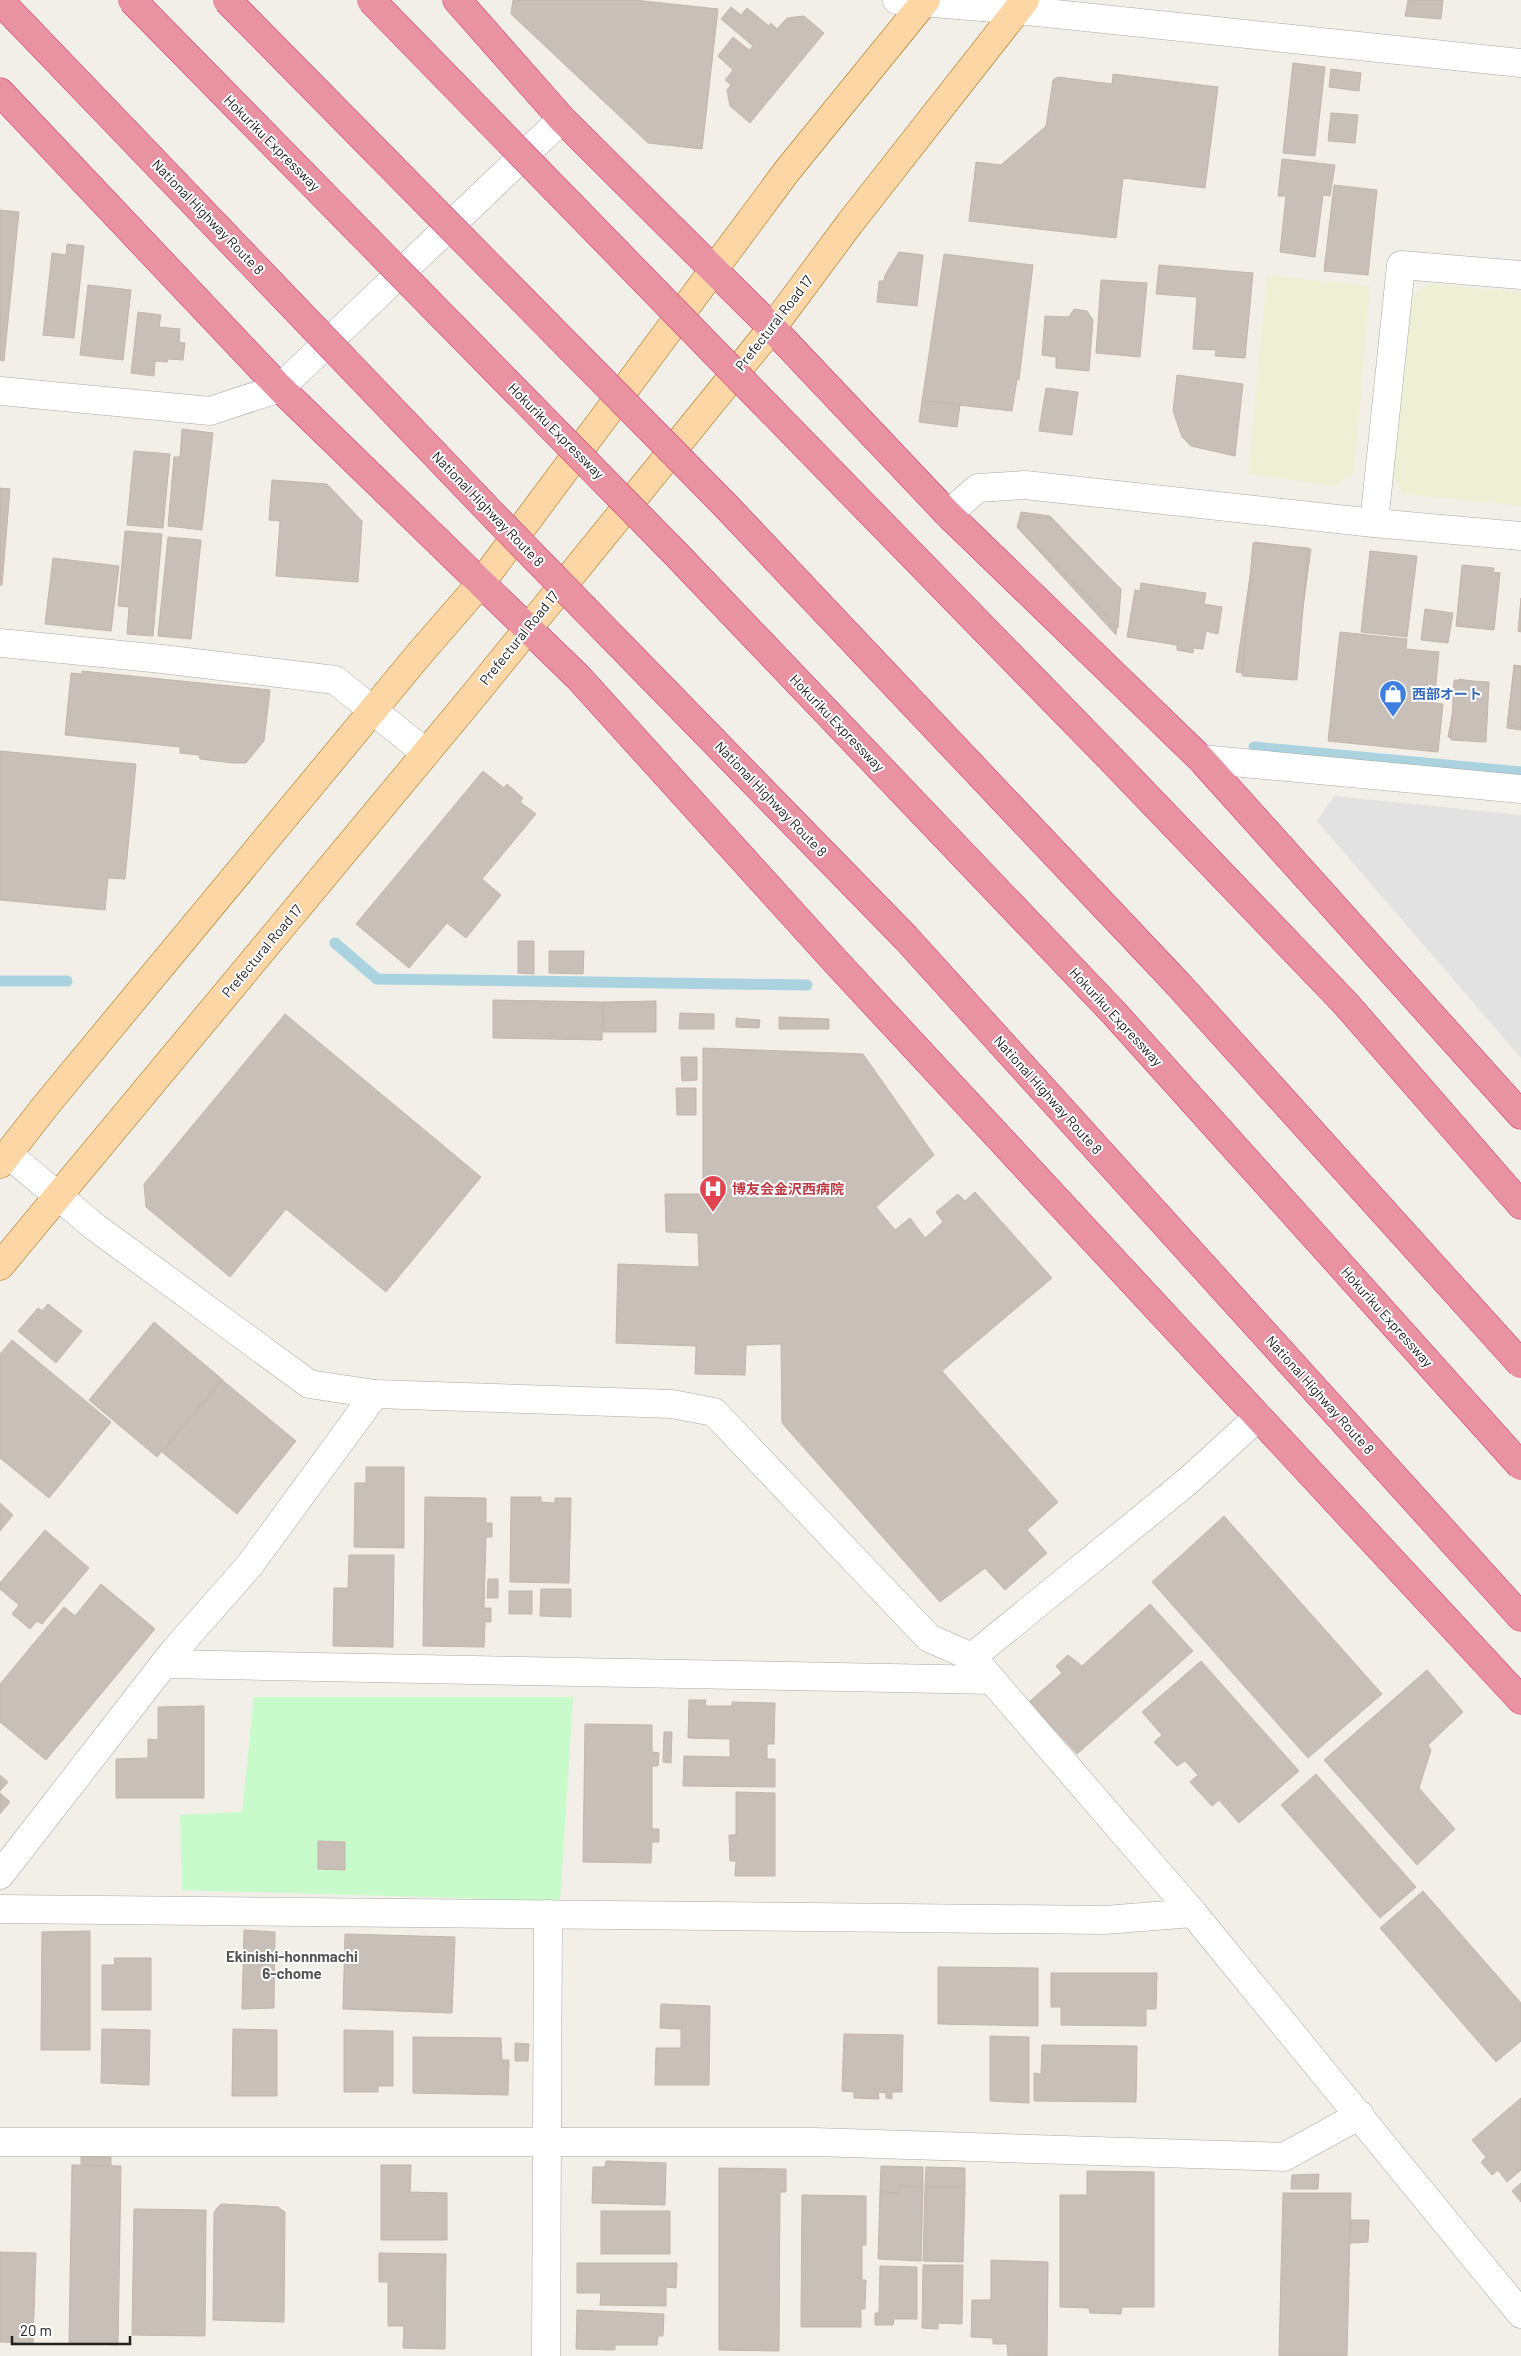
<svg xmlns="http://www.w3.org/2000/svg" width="1521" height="2356" font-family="Barlow,'Noto Sans JP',sans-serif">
  <rect width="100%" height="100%" fill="#f2efe9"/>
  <g fill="#eef0d5">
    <path d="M1267,275L1370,286L1354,473L1335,486L1248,474Z"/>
    <path d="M1430,284L1521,292V506L1403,494L1393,476L1412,295Z"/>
  </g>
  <path fill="#c8facc" d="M254,1697H573L560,1901L182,1890L180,1815L242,1812Z"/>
  <path fill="#e2e2e2" d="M1334,796L1521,815V1058L1317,821Z"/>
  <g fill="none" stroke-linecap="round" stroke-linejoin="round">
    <g stroke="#aad3df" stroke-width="11">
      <path d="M1254,747L1521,772"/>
      <path d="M335,943L377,979L807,985"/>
      <path d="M0,981H67"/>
    </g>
  </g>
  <g fill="#c7bfb8" stroke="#c4b6ab">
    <path d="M513,0H634L718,9L702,149L648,143L511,14Z"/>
    <path d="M1408,0H1443L1441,19L1405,16Z"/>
    <path d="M731,7L741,15L747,8L769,26L771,23L777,29L787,18L804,16L824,33L750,123L730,106L727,90L731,85L725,80L733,70L718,56L733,37L749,50L753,46L721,19Z"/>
    <path d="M1293,63L1325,67L1315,156L1283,153Z"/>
    <path d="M1331,69L1361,73L1359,91L1329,87Z"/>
    <path d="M1113,74L1218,87L1205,188L1123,178L1116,238L969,221L976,162L1001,165L1046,126L1053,80L1058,77L1112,84Z"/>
    <path d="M1331,113L1358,115L1355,143L1328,141Z"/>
    <path d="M1282,159L1335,165L1330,196L1323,195L1315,257L1280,252L1286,196H1278Z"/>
    <path d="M1334,185L1377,190L1368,275L1324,271Z"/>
    <path d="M0,210L19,212L4,361L0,360Z"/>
    <path d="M67,244L84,246L74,338L43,335L52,253L66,255Z"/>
    <path d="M899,252L923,255L917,306L877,302L879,281H884L885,275Z"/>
    <path d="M944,254L1033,265L1019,380L1017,379L1012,411L922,401Z"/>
    <path d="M1159,265L1253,273L1245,358L1215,356L1216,350L1193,349L1197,297L1156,294Z"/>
    <path d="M1101,280L1147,283L1140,357L1096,353Z"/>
    <path d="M88,285L131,290L123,360L80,355Z"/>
    <path d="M1074,309L1087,311L1093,320L1089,371L1056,368V357L1042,355L1045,316L1069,317Z"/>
    <path d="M138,312L161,315L159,327L180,329L179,342L185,343L183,360L168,359L167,362L155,361L154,376L131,373Z"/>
    <path d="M1177,375L1243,384L1235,456L1191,446L1182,437L1173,411Z"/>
    <path d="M1046,388L1078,392L1072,435L1039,431Z"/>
    <path d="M922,401L960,405L957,427L919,422Z"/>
    <path d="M182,429L213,433L202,530L168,526L174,457H180Z"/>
    <path d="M134,451L170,454L163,528L127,525Z"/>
    <path d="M272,480L327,484L362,521L358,582L276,576L280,521L269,520Z"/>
    <path d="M0,488L10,489L2,585H0Z"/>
    <path d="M1021,512L1050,516L1121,590L1116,635L1017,527Z"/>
    <path d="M1024,516L1049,518L1121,589L1118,628L1018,528Z"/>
    <path d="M125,531L162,534L153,636L127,634L129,607L118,606Z"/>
    <path d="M168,537L201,540L191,639L158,636Z"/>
    <path d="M1255,542L1311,549L1293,680L1236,672Z"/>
    <path d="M1253,543L1308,548L1297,680L1242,676Z"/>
    <path d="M1370,551L1417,556L1407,637L1361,632Z"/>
    <path d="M53,558L119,566L111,631L45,624Z"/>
    <path d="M1462,565L1494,568L1493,572L1500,573L1494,630L1456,626Z"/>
    <path d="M1141,583L1206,593L1204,604L1222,607L1218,634L1206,631L1203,649L1193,648V653L1177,650V645L1127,637L1135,590L1140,591Z"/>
    <path d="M1521,598V632L1518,631Z"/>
    <path d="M1425,609L1453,613L1448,643L1421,640Z"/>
    <path d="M1340,632L1407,639L1406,649L1439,652L1434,703L1443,704L1438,752L1328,741Z"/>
    <path d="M1514,665L1521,666V730L1507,728Z"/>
    <path d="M1515,666L1521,667V727L1507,725Z"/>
    <path d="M82,671L270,690L264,741L246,763H233L200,759L199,755L180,753V747L65,735L71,673L82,674Z"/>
    <path d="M1459,679L1489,684L1479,742L1448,737Z"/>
    <path d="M1454,680L1489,682L1486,742L1451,740Z"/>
    <path d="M0,751L136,764L125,879L108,878L105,910L0,900Z"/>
    <path d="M483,771L504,788L507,784L523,798L520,802L536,814L482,879L501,895L466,938L447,923L409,968L356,924Z"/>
    <path d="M518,941H534V974L518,973Z"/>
    <path d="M549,951H584L583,974L549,973Z"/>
    <path d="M493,1000L603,1002L602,1040L493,1038Z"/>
    <path d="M656,1001V1032H603V1002Z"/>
    <path d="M680,1013L714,1014V1029H679Z"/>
    <path d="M285,1014L481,1177L386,1292L286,1209L230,1277L146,1207L144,1184Z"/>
    <path d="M779,1017L829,1019V1029H779Z"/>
    <path d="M736,1018L760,1020L759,1028L736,1027Z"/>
    <path d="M703,1048L863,1054L934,1155L876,1207L895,1230L910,1218L925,1238L943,1222L936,1212L958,1194L965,1201L975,1192L1052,1278L942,1371L1058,1502L1027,1530L1047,1553L1005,1590L985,1568L940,1602L782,1423L781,1344L746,1345L745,1375L695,1374L696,1346L616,1343L618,1264L699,1267L698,1233L666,1232L665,1194H703Z"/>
    <path d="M681,1057H697V1080L682,1081Z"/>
    <path d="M676,1088H696V1115H677Z"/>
    <path d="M48,1304L82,1331L56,1363L18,1331L38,1308L42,1311Z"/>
    <path d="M154,1322L223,1380L157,1457L89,1400Z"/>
    <path d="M12,1340L111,1422L49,1498L0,1458V1354Z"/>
    <path d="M222,1380L296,1441L237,1514L162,1452Z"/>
    <path d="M366,1467H404V1548L354,1547L355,1483H366Z"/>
    <path d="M425,1497L486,1498V1523H492V1537H486L484,1608H491V1622H485L484,1647L423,1646Z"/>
    <path d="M511,1497H541V1502L555,1503V1498H571L569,1583L510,1582Z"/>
    <path d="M0,1503L13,1515L0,1531Z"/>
    <path d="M1224,1516L1382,1694L1308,1758L1152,1582Z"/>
    <path d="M45,1530L89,1568L42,1624L37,1621L30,1629L12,1614L19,1605L0,1589V1583Z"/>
    <path d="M349,1555H394L393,1647L333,1646L334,1588H348Z"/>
    <path d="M488,1579H498V1598H487Z"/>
    <path d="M101,1584L155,1629L46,1760L0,1722V1684L64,1607L75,1616Z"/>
    <path d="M541,1589H571V1617L540,1616Z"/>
    <rect x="509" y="1591" width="23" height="23"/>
    <path d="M1150,1604L1193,1651L1077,1754L1029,1702L1062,1673L1056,1666L1068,1655L1082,1666Z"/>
    <path d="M1201,1661L1299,1771L1239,1823L1219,1800L1212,1806L1190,1782L1198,1775L1185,1761L1177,1766L1154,1742L1162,1735L1142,1712Z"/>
    <path d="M1427,1670L1463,1712L1428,1745L1431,1750L1419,1788L1455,1829L1417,1865L1324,1760Z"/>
    <path d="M689,1700H706L705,1706H732V1702L775,1703L774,1744H767V1759H775V1787L683,1786L684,1756L730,1757V1739L688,1738Z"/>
    <path d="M204,1706V1798H116V1759L148,1758V1739L158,1740V1707Z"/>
    <path d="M585,1724L652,1725V1752L659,1753L658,1766H652V1829H659V1842H652L651,1863L583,1862Z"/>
    <path d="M664,1732H672L671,1763L663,1762Z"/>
    <path d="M1316,1774L1416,1887L1380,1918L1281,1805Z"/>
    <path d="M0,1775L8,1782L0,1791Z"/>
    <path d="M736,1792L775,1793V1876H735L736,1861H730L729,1835H736Z"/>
    <path d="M0,1793L10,1802L0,1814Z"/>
    <path d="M318,1841L345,1842V1870L318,1869Z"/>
    <path d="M1423,1891L1521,2003V2041L1496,2062L1380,1928Z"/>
    <path d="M244,1930L275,1932L274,2008L242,2009Z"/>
    <path d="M90,1931V2050H41L42,1932Z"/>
    <path d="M345,1934L455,1937L452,2013L343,2009Z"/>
    <path d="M114,1958H151V2010H102V1965H115Z"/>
    <path d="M938,1967L1038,1968V2026L938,2024Z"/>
    <path d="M1051,1973H1157L1156,2009H1146V2026L1061,2025V2007H1051Z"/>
    <path d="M661,2004L710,2006L709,2085H655L656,2048H681V2029L660,2028Z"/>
    <path d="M102,2029L150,2030L149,2085L101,2083Z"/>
    <path d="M233,2029L277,2030V2096H232Z"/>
    <path d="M344,2030L393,2031V2086H378V2092H344Z"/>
    <path d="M844,2034L903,2035L902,2092H892V2099L886,2098V2093L878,2092L879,2099L854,2098V2092L842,2091Z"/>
    <path d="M990,2036L1029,2037V2103L990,2101Z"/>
    <path d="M413,2037L501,2038L502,2060H509L508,2095L413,2093Z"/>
    <path d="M515,2043L529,2044L528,2061H515Z"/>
    <path d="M1042,2045L1137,2046L1136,2102L1034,2101V2073L1041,2074Z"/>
    <path d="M1521,2098V2170L1507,2182L1498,2170L1492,2175L1481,2162L1486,2157L1472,2140Z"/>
    <path d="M81,2156L111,2157V2166L81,2165Z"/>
    <path d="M606,2161L666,2163L665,2205L592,2203L593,2167H605Z"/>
    <path d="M72,2165L121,2166L118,2345L69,2343Z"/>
    <path d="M381,2165H411L410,2192L447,2193V2240H381Z"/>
    <path d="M881,2166L923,2167V2187L900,2186L899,2193L880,2192Z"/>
    <path d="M926,2167L965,2168V2187H925Z"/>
    <path d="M719,2168L786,2169V2192H780L779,2351L719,2350Z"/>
    <path d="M1087,2171L1154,2172V2307H1122L1121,2314L1090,2313L1089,2308L1060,2307V2195H1087Z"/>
    <path d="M1319,2174L1318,2189H1291L1292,2175Z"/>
    <path d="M1521,2183V2202L1512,2191Z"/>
    <path d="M900,2186L923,2187L921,2261L878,2259L880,2192L899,2193Z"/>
    <path d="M925,2187H965L963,2262L923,2261Z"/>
    <path d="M1283,2193H1351L1347,2356H1279Z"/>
    <path d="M802,2195L866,2196V2245H862V2280H866L865,2309H861V2327H801Z"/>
    <path d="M221,2204L278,2207L285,2212L284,2322L213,2320L214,2213L216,2209Z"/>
    <path d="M134,2209L206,2210L205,2336L132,2335Z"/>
    <rect x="601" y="2211" width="69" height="43"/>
    <path d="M1351,2220H1369L1368,2242L1350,2243Z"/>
    <path d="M0,2252L36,2253L33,2343L0,2342Z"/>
    <path d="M379,2253L446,2254L445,2349L403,2348L404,2326H388V2282H379Z"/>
    <path d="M991,2260L1048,2262L1047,2356H1008L1007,2344H993V2338L971,2337L972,2300H991Z"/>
    <path d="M577,2263H677L676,2288L666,2287V2306L600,2305L601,2293H577Z"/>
    <path d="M923,2265H963L962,2324L938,2323V2329L922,2328Z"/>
    <path d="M880,2266L917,2267V2319H894L893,2325H875V2313H879Z"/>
    <path d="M577,2310L664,2314L663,2336H658L657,2345H615V2350L576,2349Z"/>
  </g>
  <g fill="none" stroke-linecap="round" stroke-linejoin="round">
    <defs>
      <g id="street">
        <path d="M897,0L1018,10L1521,63"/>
        <path d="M0,391L210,411L280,388L562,119"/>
        <path d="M948,514L978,488L1025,485L1374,523L1521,536"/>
        <path d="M1374,523L1401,265L1521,275"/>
        <path d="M0,643L162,659L335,680L426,753"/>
        <path d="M1201,759L1521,789"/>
        <path d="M8,1154L95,1227L309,1384L375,1394L672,1404L714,1412L929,1638L972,1657L1193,1913L1521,2314"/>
        <path d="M972,1657L1188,1481L1258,1417"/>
        <path d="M164,1664L992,1680"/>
        <path d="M0,1875L174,1651L249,1566L375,1394"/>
        <path d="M0,1909L1105,1920L1193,1913"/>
        <path d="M0,2142H814L1284,2157L1360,2115"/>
        <path d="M546,2356L548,1914"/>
      </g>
      <g id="primary">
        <path d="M0,1164L47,1104L421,652L481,583L787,171L926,0"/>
        <path d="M0,1266L470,700L772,328L850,223L1025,0"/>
      </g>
      <g id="highway">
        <path d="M457,0L562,119L772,328L948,514L1201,759L1521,1115"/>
        <path d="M0,1L124,130"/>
        <path d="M0,92L280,388L579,678L837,963L1521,1700"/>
        <path d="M1109,757L1346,1004L1521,1205"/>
        <path d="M906,938L1521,1617"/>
      </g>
    </defs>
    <use href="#street" stroke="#a9a9a9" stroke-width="29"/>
    <use href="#primary" stroke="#a06b00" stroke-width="29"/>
    <use href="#highway" stroke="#dc2a67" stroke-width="29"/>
    <use href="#street" stroke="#fff" stroke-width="28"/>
    <use href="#primary" stroke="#fcd6a4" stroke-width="28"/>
    <use href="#highway" stroke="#e892a2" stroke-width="28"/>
    <defs>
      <g id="highway-bridge">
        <path d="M132,0L676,554L1114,1013L1521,1466"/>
        <path d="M227,0L726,506L1178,984L1521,1364"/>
        <path d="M371,0L1109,757"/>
        <path d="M124,130L497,519L906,938"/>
      </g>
    </defs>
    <use href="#highway-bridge" stroke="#dc2a67" stroke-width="29" stroke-linecap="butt"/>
    <use href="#highway-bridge" stroke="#e892a2" stroke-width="28"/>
  </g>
  <defs>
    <symbol id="shop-pin" viewBox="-11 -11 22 30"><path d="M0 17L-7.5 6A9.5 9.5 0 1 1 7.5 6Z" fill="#3f7fe0" stroke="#fff"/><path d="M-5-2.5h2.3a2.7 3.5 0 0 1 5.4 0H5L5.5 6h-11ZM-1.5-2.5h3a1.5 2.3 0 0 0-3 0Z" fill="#fff"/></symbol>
    <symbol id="hospital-pin" viewBox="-11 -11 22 30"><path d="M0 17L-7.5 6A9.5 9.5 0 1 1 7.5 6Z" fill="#e0444e" stroke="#fff"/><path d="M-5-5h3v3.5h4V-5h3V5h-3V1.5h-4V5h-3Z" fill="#fff"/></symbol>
  </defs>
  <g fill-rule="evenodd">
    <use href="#shop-pin" x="1377" y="678" width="32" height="43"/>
    <use href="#hospital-pin" x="697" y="1173" width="32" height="43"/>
  </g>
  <g text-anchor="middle" stroke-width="4" stroke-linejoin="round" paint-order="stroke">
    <g font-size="14" fill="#222" stroke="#fff">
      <text transform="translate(272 143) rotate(45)" y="5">Hokuriku Expressway</text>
      <text transform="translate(208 217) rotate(46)" y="5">National Highway Route 8</text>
      <text transform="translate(774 323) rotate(-52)" y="5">Prefectural Road 17</text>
      <text transform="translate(556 431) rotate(45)" y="5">Hokuriku Expressway</text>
      <text transform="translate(488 509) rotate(46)" y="5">National Highway Route 8</text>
      <text transform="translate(519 638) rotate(-51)" y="5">Prefectural Road 17</text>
      <text transform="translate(837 723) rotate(46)" y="5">Hokuriku Expressway</text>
      <text transform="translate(771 799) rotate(46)" y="5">National Highway Route 8</text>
      <text transform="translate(262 951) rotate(-50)" y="5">Prefectural Road 17</text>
      <text transform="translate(1116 1017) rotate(47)" y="5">Hokuriku Expressway</text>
      <text transform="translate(1048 1095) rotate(48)" y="5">National Highway Route 8</text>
      <text transform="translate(1387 1317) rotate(48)" y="5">Hokuriku Expressway</text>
      <text transform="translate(1320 1395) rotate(48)" y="5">National Highway Route 8</text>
    </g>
    <g font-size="14" font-weight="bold" fill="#366cbe" stroke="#fff" text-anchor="start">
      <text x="1412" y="699">西部オート</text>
    </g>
    <g font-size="14" font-weight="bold" fill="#be3a42" stroke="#fff" text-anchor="start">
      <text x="732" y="1194">博友会金沢西病院</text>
    </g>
    <g font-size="15" font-weight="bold" fill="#555" stroke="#fff">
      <text x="292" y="1962">Ekinishi-honnmachi<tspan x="292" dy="17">6-chome</tspan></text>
    </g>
  </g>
  <path d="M12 2336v8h118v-8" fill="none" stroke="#222222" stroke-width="2.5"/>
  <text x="20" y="2336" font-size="15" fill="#222222" stroke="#ffffff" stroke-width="4" paint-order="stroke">20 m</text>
</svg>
